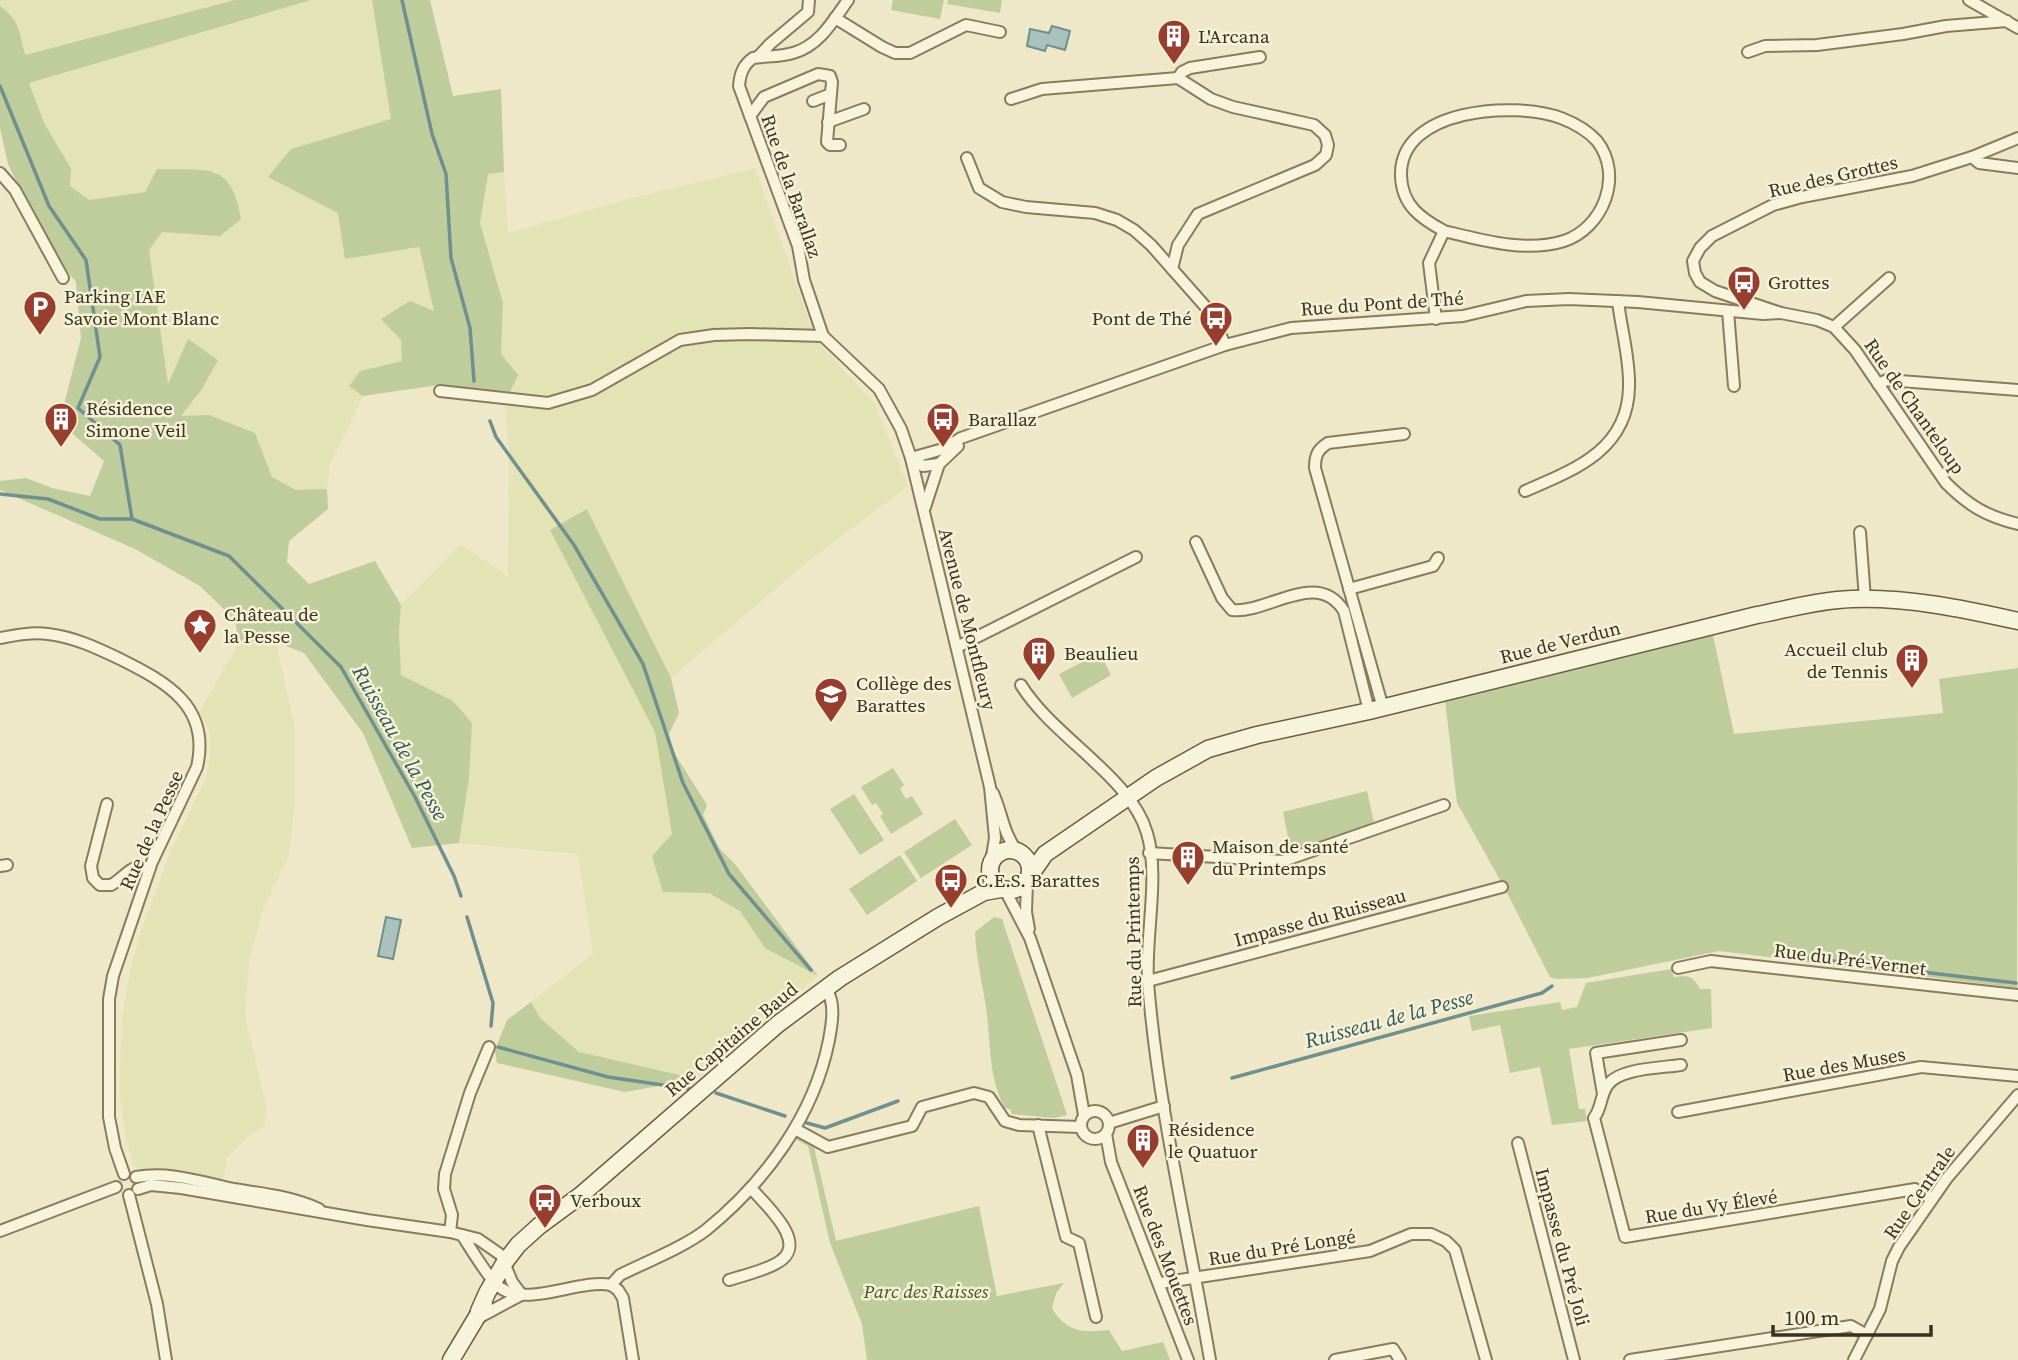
<svg xmlns="http://www.w3.org/2000/svg" width="2018" height="1360" font-family="'Source Serif 4',serif">
  <rect width="100%" height="100%" fill="#eee8c8"/>
  <g fill="#e3e3b5">
    <path d="M0,0H235L24,55L19,28L10,14L0,6Z"/>
    <path d="M311,0H372L392,119L291,149L338,213L346,259L418,247L435,312L382,319L401,340L403,361L360,371L350,386L363,396L330,465L327,489L296,490L272,477L255,433L181,416L202,389L188,339L168,386L149,250L162,232L221,235L241,219L216,172L157,169L145,192L89,200L70,186L71,167L45,125L29,82Z"/>
    <path d="M755,168L816,340L875,404L908,486L806,563L671,678L588,510L550,530L655,732L672,834L663,892L708,893L740,910L765,948L818,976L697,1079L579,1052L540,1018L531,1002L593,954L578,854L459,843L469,778L472,723L401,675L399,633L401,605L460,544L508,576L509,454L501,354L503,303L480,223L488,174L504,172L508,233L632,198Z"/>
    <path d="M239,642H276L295,729V800L289,856L263,909L249,962L245,1017L266,1105L265,1125L249,1136L227,1158L222,1186L143,1172L134,1165L126,1141L119,1090L122,1019L131,965L144,922L171,851L206,778L210,756V733L200,711Z"/>
  </g>
  <g fill="#bfcc9c">
    <path d="M235,0H311L29,83L45,125L71,168L70,186L89,200L145,192L157,169C207,171 231,160 241,219L220,236L162,232L149,250L168,384L188,339L218,360L202,389L181,416L209,415L255,433L272,477L296,490L327,489L328,509L289,541L287,562L309,584L375,561L401,605L399,633L401,675L453,701L472,723L469,778L459,843L412,848L363,733L304,653L276,642H239L235,620L200,586L135,549L0,490V481L26,478L52,488L90,496L104,461L66,428L61,416L81,338L76,282L58,260L33,216L8,164L0,128V6C21,21 19,33 25,55Z"/>
    <path d="M372,0H430L453,96L501,89L504,172L488,174L480,223L503,303L501,354L518,375L506,400L438,385L363,396L349,386L360,371L402,361L401,340L381,319L410,301L434,311L419,247L345,259L338,213L268,177L291,149L391,119Z"/>
    <path d="M893,0H944L940,19L891,10Z"/>
    <path d="M948,0H1002L1000,13L947,4Z"/>
    <path d="M587,509L671,678L679,713L668,736L671,748L707,805L703,815L720,849L735,864L818,976L765,948L740,911L709,893L663,892L652,856L672,834L655,732L550,530Z"/>
    <path d="M1713,635L1734,734L1943,713L1939,679L2018,668L2017,988L1719,951L1587,978L1556,979L1550,977L1504,887L1457,803L1445,700Z"/>
    <path d="M1100,653L1111,675L1072,698L1059,674Z"/>
    <path d="M893,768L904,785L900,789L906,799L912,796L923,814L891,834L880,816L883,814L876,803L872,805L861,787Z"/>
    <path d="M1367,791L1374,823L1292,856L1283,812Z"/>
    <path d="M854,794L884,840L860,855L830,809Z"/>
    <path d="M955,819L972,845L921,878L904,852Z"/>
    <path d="M900,855L917,881L867,915L849,889Z"/>
    <path d="M994,917L1002,919L1067,1115L1054,1118L1012,1114L1010,1109L1005,1108C988,1078 991,1041 986,1007C982,982 976,957 975,932Z"/>
    <path d="M1671,969L1674,977C1690,975 1693,976 1700,989H1711L1712,1028L1569,1049L1579,1109H1585L1587,1121L1552,1125L1540,1067L1510,1073L1500,1025L1472,1031L1469,1016L1560,1002L1562,1010L1577,1007L1586,983Z"/>
    <path d="M531,1002L540,1018L579,1052L697,1079L625,1092L497,1063L495,1050L507,1020Z"/>
    <path d="M795,1134L813,1143L836,1241L979,1206L997,1296L1064,1283L1056,1293L1052,1308C1065,1332 1084,1333 1109,1330L1122,1351L1163,1342L1170,1360H867L862,1324L830,1243L808,1146L793,1138Z"/>
  </g>
  <g fill="#a9c2be" stroke="#6f908d" stroke-width="2">
    <path d="M1052,26L1070,31L1065,50L1047,45L1045,51L1027,46L1030,29L1049,33Z"/>
    <path d="M386,917L401,920L393,959L378,956Z"/>
  </g>
  <g fill="none" stroke-linecap="round" stroke-linejoin="round">
    <g stroke="#6f908d" stroke-width="3.5">
      <path d="M402,0L432,134L446,174L451,258L470,328L474,381"/>
      <path d="M0,86L49,206L86,260L100,357L78,408L120,445L132,519L229,556L341,667L415,797L454,876L461,896"/>
      <path d="M490,421L496,437L574,545L643,664L683,783L729,874L811,970"/>
      <path d="M0,494L48,499L100,519H132"/>
      <path d="M467,917L493,1003L491,1026"/>
      <path d="M1786,955L1863,965"/>
      <path d="M1871,966L2016,983"/>
      <path d="M498,1047L608,1077L690,1089"/>
      <path d="M1232,1078L1542,993L1552,986"/>
      <path d="M716,1093L785,1116"/>
      <path d="M807,1123L825,1128L898,1101"/>
    </g>
    <defs>
      <g id="minor">
        <path d="M848,0C833,21 819,46 793,53C780,57 766,56 753,58C743,65 740,74 739,86L798,246L804,280L823,336L879,389L901,429L911,458L990,787L995,838L991,862"/>
        <path d="M1969,0L2018,28"/>
        <path d="M835,18L882,47L895,53H910L966,25L1000,32"/>
        <path d="M1748,52L1765,46L1817,45L1903,34L1946,26L2007,21"/>
        <path d="M758,57L770,44L808,12L809,0"/>
        <path d="M1178,78L1182,72L1190,68L1260,57"/>
        <path d="M1011,99L1042,89L1178,78L1211,99L1233,107L1314,125L1325,135L1328,145L1326,155L1315,165L1198,214L1178,245L1172,269"/>
        <path d="M813,101L831,94"/>
        <path d="M750,116L764,97L818,74L830,76L832,82L827,142L830,145H840"/>
        <path d="M828,122L864,109"/>
        <path d="M2018,138L1972,157L1912,176L1802,197L1773,205L1712,236L1700,248L1693,261L1695,273L1700,282L1715,291L1781,313L1817,320L1834,327L1855,350L1946,483C1969,506 1986,516 2018,524"/>
        <path d="M1972,157L1979,163L2018,168"/>
        <path d="M967,158L979,188L1002,202L1026,207L1095,213L1117,220L1134,230L1151,245L1211,313L1225,345"/>
        <path d="M0,173L15,190L63,278"/>
        <path d="M1728,311L1734,386"/>
        <path d="M1436,319L1429,263L1444,231C1481,240 1526,253 1564,241C1603,228 1624,176 1597,141C1588,131 1574,123 1561,118C1515,101 1399,108 1401,176C1402,205 1420,218 1444,231"/>
        <path d="M1834,327L1889,278"/>
        <path d="M1878,384L1887,380L2018,390"/>
        <path d="M440,391L548,403L592,390L680,340L714,335L750,334L823,336"/>
        <path d="M911,458L943,449L961,438L1225,345L1291,328L1463,316L1526,301L1569,299L1638,302L1763,314L1781,313"/>
        <path d="M911,458L923,466L939,464"/>
        <path d="M1525,491C1574,470 1628,450 1629,387C1630,358 1621,329 1618,301"/>
        <path d="M925,507L939,464L958,446"/>
        <path d="M1860,532L1865,599"/>
        <path d="M1196,542L1222,598L1232,610C1268,614 1317,568 1344,611L1369,711"/>
        <path d="M1349,589L1433,566L1438,558"/>
        <path d="M0,638C16,635 32,632 48,634C74,637 97,648 120,659C166,682 211,706 197,767L152,862L113,976L109,999V1117L115,1148L124,1174"/>
        <path d="M957,647L1136,557"/>
        <path d="M1021,685C1053,737 1131,777 1147,833C1160,876 1145,936 1148,982C1158,1109 1189,1235 1210,1360"/>
        <path d="M1383,708L1315,468C1315,456 1317,450 1328,443L1404,434"/>
        <path d="M993,793C1002,813 1003,833 1017,851"/>
        <path d="M107,804L91,866L93,878L100,885H111C126,877 131,862 150,868"/>
        <path d="M1149,853L1283,861L1444,805"/>
        <path d="M0,866L7,865"/>
        <path d="M1027,881L1026,912L1029,929"/>
        <path d="M1005,890L1030,938L1077,1075L1084,1115"/>
        <path d="M1678,968L1711,961L1719,962L2018,995"/>
        <path d="M1148,981L1502,887"/>
        <path d="M1681,1065C1661,1068 1618,1068 1607,1086C1600,1097 1602,1107 1594,1118L1625,1237L1915,1189L1932,1199"/>
        <path d="M1603,1094L1596,1053L1681,1040"/>
        <circle cx="1095" cy="1125" r="14"/>
        <path d="M1678,1112L1921,1067L2018,1076"/>
        <path d="M1109,1123L1164,1106"/>
        <path d="M1038,1125L1066,1237L1079,1243L1096,1317"/>
        <path d="M795,1129L828,1147L912,1126L922,1107L974,1093L989,1097L1005,1121L1019,1125L1081,1127"/>
        <path d="M1106,1134L1111,1162L1188,1360"/>
        <path d="M1518,1143L1574,1360"/>
        <path d="M136,1177C169,1171 201,1182 234,1189C263,1194 291,1196 319,1209"/>
        <path d="M138,1189L151,1185L181,1188L367,1220L450,1232L478,1239L501,1255L512,1282L522,1295"/>
        <path d="M129,1195L157,1304L166,1360"/>
        <path d="M0,1231L116,1187"/>
        <path d="M450,1232L452,1215L444,1189L445,1174L470,1093L489,1047"/>
        <path d="M462,1235C471,1249 486,1274 496,1284C522,1311 578,1278 611,1285"/>
        <path d="M729,1280C745,1275 763,1271 777,1263C811,1244 766,1206 751,1188"/>
        <path d="M1160,1283L1370,1251L1411,1234H1431L1446,1241L1455,1250L1486,1360"/>
        <path d="M611,1285L620,1275C646,1262 684,1247 706,1230C765,1182 814,1116 829,1040C832,1023 836,1004 826,988"/>
        <path d="M611,1285L618,1290L623,1298L633,1360"/>
        <path d="M478,1318L519,1296"/>
        <path d="M1335,1360L1393,1349L1400,1360"/>
        <path d="M1630,1360L1851,1326L1867,1335"/>
        <path d="M1854,1360L1880,1309L1892,1261L1899,1247L1947,1178L2018,1095"/>
      </g>
      <g id="secondary">
        <circle cx="1010" cy="870" r="20"/>
        <path d="M1029,877L1045,854L1156,778L1208,749L1257,735L1369,711L1757,615C1788,609 1820,600 1852,599C1908,597 1964,609 2018,621"/>
        <path d="M479,1311L487,1293L505,1262L518,1245L539,1226L581,1195L778,1024L840,978L938,917L984,892L1001,889"/>
        <path d="M451,1360L484,1305"/>
      </g>
    </defs>
    <use href="#minor" stroke="#897c5d" stroke-width="14"/>
    <use href="#secondary" stroke="#6b5d40" stroke-width="19"/>
    <use href="#minor" stroke="#f8f4db" stroke-width="10"/>
    <use href="#secondary" stroke="#f8f4db" stroke-width="16"/>
  </g>
  <defs>
    <symbol id="building-pin" viewBox="-11 -11 22 30"><path d="M0 17L-7.5 6A9.5 9.5 0 1 1 7.5 6Z" fill="#973e2e" stroke="#f5f1d7"/><path d="M-4-6H4V6H1V3H-1V6H-4ZM-2.5-4.3h1.7v1.8h-1.7ZM.8-4.3h1.7v1.8H.8ZM-2.5-1h1.7V.8h-1.7ZM.8-1h1.7V.8H.8Z" fill="#fff"/></symbol>
    <symbol id="bus-pin" viewBox="-11 -11 22 30"><path d="M0 17L-7.5 6A9.5 9.5 0 1 1 7.5 6Z" fill="#973e2e" stroke="#f5f1d7"/><path d="M-5-6H5V4H4V6H2V4H-2V6H-4V4H-5ZM-3.5-4V0h7V-4ZM-3.5 1.2v1.5H-2V1.2ZM2 1.2v1.5H3.5V1.2Z" fill="#fff"/></symbol>
    <symbol id="parking-pin" viewBox="-11 -11 22 30"><path d="M0 17L-7.5 6A9.5 9.5 0 1 1 7.5 6Z" fill="#973e2e" stroke="#f5f1d7"/><path d="M-3.5-5.5H1a3.5 3.5 0 0 1 0 7H-1V5.5H-3.5ZM-1-3.4V-.6H.8a1.4 1.4 0 0 0 0-2.8Z" fill="#fff"/></symbol>
    <symbol id="sight-pin" viewBox="-11 -11 22 30"><path d="M0 17L-7.5 6A9.5 9.5 0 1 1 7.5 6Z" fill="#973e2e" stroke="#f5f1d7"/><path d="M0-6L1.8-2.2L6-1.7L2.9 1.2L3.7 5.4L0 3.3L-3.7 5.4L-2.9 1.2L-6-1.7L-1.8-2.2Z" fill="#fff"/></symbol>
    <symbol id="school-pin" viewBox="-11 -11 22 30"><path d="M0 17L-7.5 6A9.5 9.5 0 1 1 7.5 6Z" fill="#973e2e" stroke="#f5f1d7"/><path d="M0-5L7-2L0 1L-7-2ZM-4 1L0 2.5L4 1V4Q0 6-4 4Z" fill="#fff"/></symbol>
  </defs>
  <g fill-rule="evenodd">
    <use href="#building-pin" x="1155" y="17" width="38" height="52"/>
    <use href="#bus-pin" x="1725" y="263" width="38" height="52"/>
    <use href="#parking-pin" x="21" y="288" width="38" height="52"/>
    <use href="#bus-pin" x="1197" y="299" width="38" height="52"/>
    <use href="#building-pin" x="42" y="400" width="38" height="52"/>
    <use href="#bus-pin" x="924" y="400" width="38" height="52"/>
    <use href="#sight-pin" x="181" y="606" width="38" height="52"/>
    <use href="#building-pin" x="1020" y="634" width="38" height="52"/>
    <use href="#building-pin" x="1893" y="641" width="38" height="52"/>
    <use href="#school-pin" x="812" y="675" width="38" height="52"/>
    <use href="#building-pin" x="1169" y="838" width="38" height="52"/>
    <use href="#bus-pin" x="932" y="861" width="38" height="52"/>
    <use href="#building-pin" x="1124" y="1121" width="38" height="52"/>
    <use href="#bus-pin" x="526" y="1181" width="38" height="52"/>
  </g>
  <g text-anchor="middle" stroke-width="5" stroke-linejoin="round" paint-order="stroke">
    <g font-size="19" fill="#3a3120" stroke="#f5f1d7" text-anchor="start">
      <text x="1198" y="43">L'Arcana</text>
      <text x="1768" y="289">Grottes</text>
      <text x="64" y="303">Parking IAE<tspan x="64" dy="22">Savoie Mont Blanc</tspan></text>
      <text x="1192" y="325" text-anchor="end">Pont de Thé</text>
      <text x="86" y="415">Résidence<tspan x="86" dy="22">Simone Veil</tspan></text>
      <text x="968" y="426">Barallaz</text>
      <text x="224" y="621">Château de<tspan x="224" dy="22">la Pesse</tspan></text>
      <text x="1888" y="656" text-anchor="end">Accueil club<tspan x="1888" dy="22">de Tennis</tspan></text>
      <text x="1064" y="660">Beaulieu</text>
      <text x="856" y="690">Collège des<tspan x="856" dy="22">Barattes</tspan></text>
      <text x="1212" y="853">Maison de santé<tspan x="1212" dy="22">du Printemps</tspan></text>
      <text x="976" y="887">C.E.S. Barattes</text>
      <text x="1168" y="1136">Résidence<tspan x="1168" dy="22">le Quatuor</tspan></text>
      <text x="570" y="1207">Verboux</text>
    </g>
    <g font-size="19" fill="#3a3120" stroke="#f5f1d7">
      <text transform="translate(1833 176) rotate(-13)" y="7">Rue des Grottes</text>
      <text transform="translate(792 186) rotate(71)" y="7">Rue de la Barallaz</text>
      <text transform="translate(1382 303) rotate(-4)" y="7">Rue du Pont de Thé</text>
      <text transform="translate(1915 406) rotate(55)" y="7">Rue de Chanteloup</text>
      <text transform="translate(968 619) rotate(76)" y="7">Avenue de Montfleury</text>
      <text transform="translate(1560 642) rotate(-14)" y="7">Rue de Verdun</text>
      <text transform="translate(151 830) rotate(-66)" y="7">Rue de la Pesse</text>
      <text transform="translate(1320 917) rotate(-15)" y="7">Impasse du Ruisseau</text>
      <text transform="translate(1133 932) rotate(-91)" y="7">Rue du Printemps</text>
      <text transform="translate(1850 959) rotate(7)" y="7">Rue du Pré-Vernet</text>
      <text transform="translate(731 1039) rotate(-40)" y="7">Rue Capitaine Baud</text>
      <text transform="translate(1844 1064) rotate(-10)" y="7">Rue des Muses</text>
      <text transform="translate(1919 1192) rotate(-55)" y="7">Rue Centrale</text>
      <text transform="translate(1711 1206) rotate(-9)" y="7">Rue du Vy Élevé</text>
      <text transform="translate(1282 1247) rotate(-9)" y="7">Rue du Pré Longé</text>
      <text transform="translate(1563 1247) rotate(75)" y="7">Impasse du Pré Joli</text>
      <text transform="translate(1166 1255) rotate(69)" y="7">Rue des Mouettes</text>
    </g>
    <g font-size="19" font-style="italic" fill="#435627" stroke="#f5f1d7">
      <text x="926" y="1298">Parc des Raisses</text>
    </g>
    <g font-size="21" font-style="italic" fill="#305659" stroke="#f5f1d7">
      <text transform="translate(400 743) rotate(61)" y="7">Ruisseau de la Pesse</text>
      <text transform="translate(1389 1019) rotate(-15)" y="7">Ruisseau de la Pesse</text>
    </g>
  </g>
  <path d="M1773 1325v10h158v-10" fill="none" stroke="#3a3120" stroke-width="3.5"/>
  <text x="1784" y="1325" font-size="21" fill="#3a3120" stroke="#f5f1d7" stroke-width="5" paint-order="stroke">100 m</text>
</svg>
